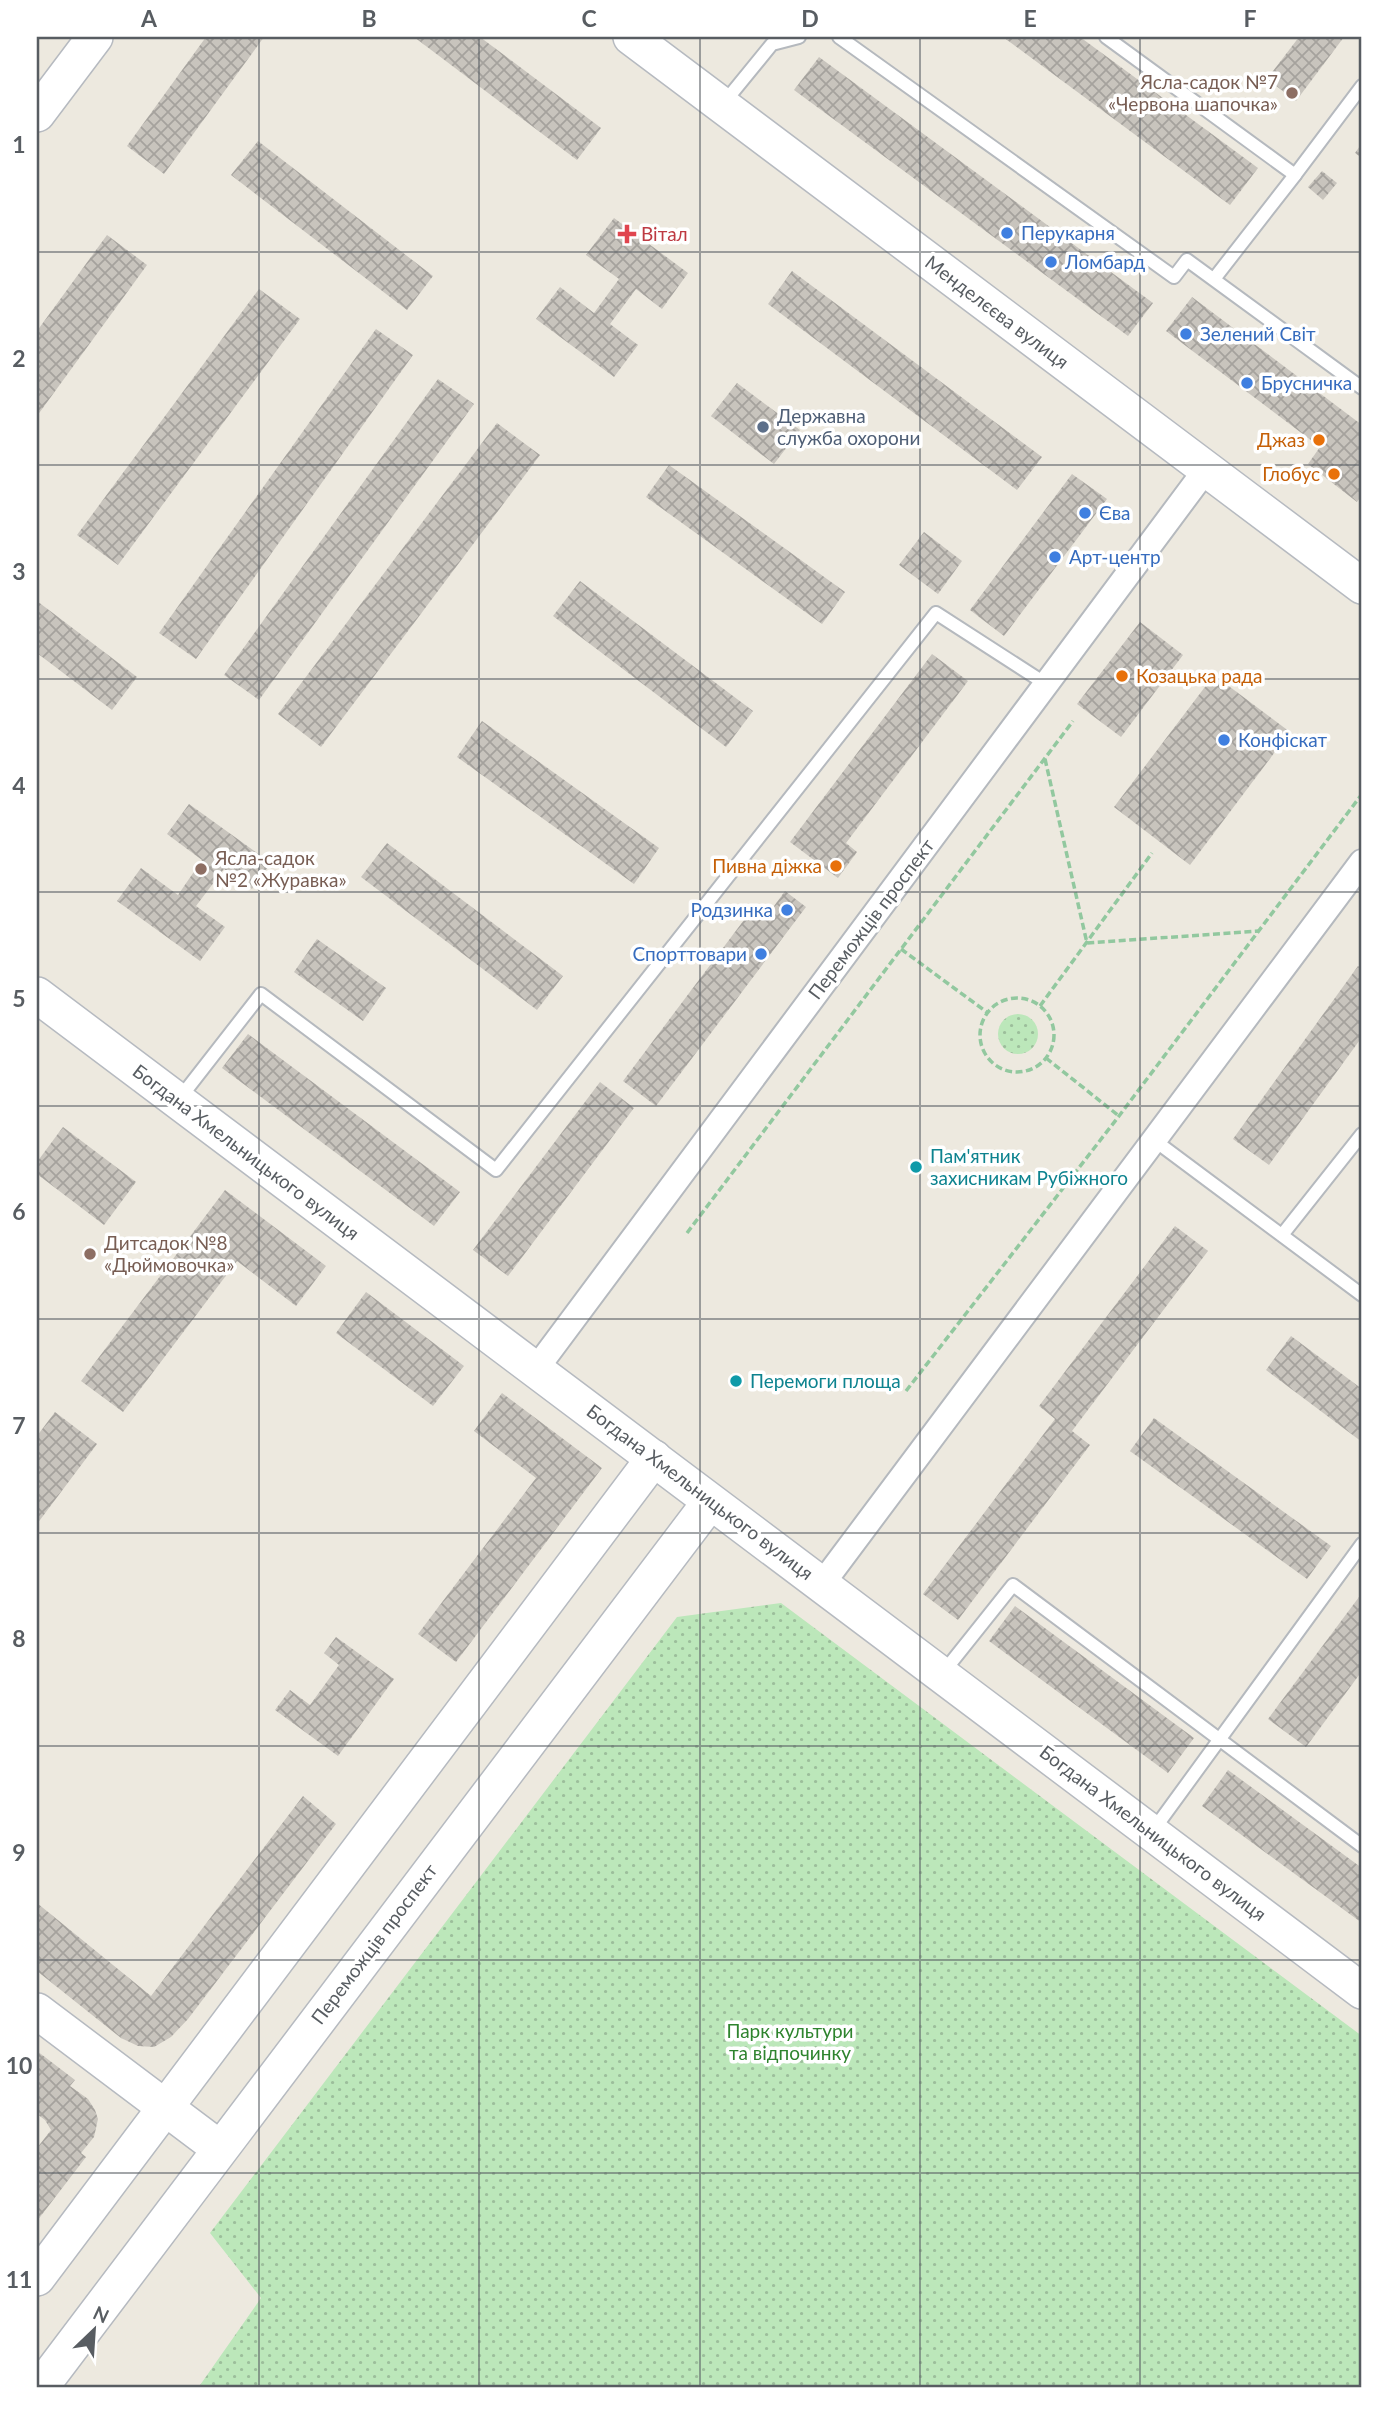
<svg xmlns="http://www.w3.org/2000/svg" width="1399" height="2425" font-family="Lato,sans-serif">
  <defs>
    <pattern id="green-dots" width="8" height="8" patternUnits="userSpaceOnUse" patternTransform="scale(1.75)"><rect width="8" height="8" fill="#bce7ba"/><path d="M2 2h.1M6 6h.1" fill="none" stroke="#9cbe9b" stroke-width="1.8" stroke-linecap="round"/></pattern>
    <pattern id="building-cross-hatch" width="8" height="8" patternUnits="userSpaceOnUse" patternTransform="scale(1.75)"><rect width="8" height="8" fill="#c8c4bd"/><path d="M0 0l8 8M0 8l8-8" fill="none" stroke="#a5a29d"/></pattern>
  </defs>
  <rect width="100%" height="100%" fill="#ede9df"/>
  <g fill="url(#green-dots)">
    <circle cx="1018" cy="1034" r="20"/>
    <path d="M781,1603L1362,2036V2388H198L261,2298L210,2233L677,1617Z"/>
  </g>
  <g fill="url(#building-cross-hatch)">
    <path d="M206,37H264L164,174L127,146Z"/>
    <path d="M414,37H480L601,128L577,160Z"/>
    <path d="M1003,37H1080L1258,168L1230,205Z"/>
    <path d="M1299,37H1344L1296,101L1267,79Z"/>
    <path d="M819,57L1153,303L1128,336L794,90Z"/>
    <path d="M258,141L433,276L407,310L231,175Z"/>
    <path d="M1362,143V158L1355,153Z"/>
    <path d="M1322,171L1337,183L1323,200L1308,187Z"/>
    <path d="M614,218L688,273L662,309L636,289L610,324L638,345L614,377L536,319L560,287L594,313L619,279L586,255Z"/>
    <path d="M107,235L147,265L37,416V331Z"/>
    <path d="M792,271L1042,457L1017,490L768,304Z"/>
    <path d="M259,289L300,319L118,565L77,535Z"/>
    <path d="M1192,297L1362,425V495L1357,502L1308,464L1320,447L1166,331Z"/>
    <path d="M376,329L413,355L196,659L159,633Z"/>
    <path d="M438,379L474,404L259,700L224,675Z"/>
    <path d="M737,383L800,430L774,464L711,416Z"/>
    <path d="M497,423L540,455L321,747L278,714Z"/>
    <path d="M669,465L845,592L822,624L646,497Z"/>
    <path d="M1072,474L1107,499L1004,636L970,610Z"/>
    <path d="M924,532L962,561L938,594L899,565Z"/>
    <path d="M580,581L753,711L726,747L553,616Z"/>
    <path d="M37,601L137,677L112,710L37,653Z"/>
    <path d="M1140,622L1183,655L1121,737L1077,704Z"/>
    <path d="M932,654L968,681L846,843L857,852L838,878L790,842Z"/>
    <path d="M1214,675L1290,732L1190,865L1114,807Z"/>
    <path d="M482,721L659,848L634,884L457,757Z"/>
    <path d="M189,804L271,863L252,889L224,869L196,906L225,927L200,961L117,901L141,868L178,895L202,860L167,834Z"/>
    <path d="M387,843L563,976L537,1010L361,877Z"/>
    <path d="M785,891L806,907L656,1106L623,1081L753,908L766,917Z"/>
    <path d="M317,939L386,988L363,1021L294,972Z"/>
    <path d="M1358,966L1362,969V1037L1269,1165L1233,1139Z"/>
    <path d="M248,1034L460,1192L434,1226L222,1068Z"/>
    <path d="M600,1082L634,1108L508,1276L473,1250Z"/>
    <path d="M63,1127L136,1182L104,1225L37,1174V1162Z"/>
    <path d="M225,1190L326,1266L296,1306L237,1261L123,1412L81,1381Z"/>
    <path d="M1175,1226L1208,1251L1072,1431L1090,1445L958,1620L923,1594L1055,1419L1039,1406Z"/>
    <path d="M366,1292L464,1366L433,1406L336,1333Z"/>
    <path d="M1291,1336L1362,1389V1442L1266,1370Z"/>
    <path d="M502,1393L602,1468L456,1662L418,1634L536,1478L474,1431Z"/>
    <path d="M55,1412L97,1444L37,1524V1436Z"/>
    <path d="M1154,1418L1331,1546L1307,1579L1130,1451Z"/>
    <path d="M1362,1593V1671L1306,1747L1268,1719Z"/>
    <path d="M1015,1606L1194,1738L1168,1773L989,1641Z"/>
    <path d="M336,1637L394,1679L338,1756L275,1710L290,1690L310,1705L339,1665L324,1653Z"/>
    <path d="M1228,1770L1362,1868V1923L1202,1806Z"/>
    <path d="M303,1796L336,1824L188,2019L171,2037L154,2047L138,2046L121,2038L37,1971V1903L151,1996Z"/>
    <path d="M37,2051L75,2080L70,2086L88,2099L95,2110L98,2119L94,2137L81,2153L86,2157L37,2221V2148L51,2130L45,2120L37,2114Z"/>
  </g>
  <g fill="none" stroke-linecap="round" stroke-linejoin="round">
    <defs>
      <g id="lane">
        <path d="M839,37L1174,277L1187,260L1362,388"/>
        <path d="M1106,37L1295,175L1362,86"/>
        <path d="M723,104L772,44L799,37"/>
        <path d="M1214,279L1295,175"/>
        <path d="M180,1098L261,994L496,1170L936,613L1046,684"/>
        <path d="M1154,1140L1362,1295"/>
        <path d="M1282,1235L1362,1134"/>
        <path d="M942,1674L1013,1585L1362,1846"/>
        <path d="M1152,1832L1362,1544"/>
      </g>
      <g id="street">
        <path d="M536,1369L1207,468"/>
        <path d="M822,1584L1362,862"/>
      </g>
      <g id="secondary">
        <path d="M631,37L1362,586"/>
        <path d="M37,114L95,37"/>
        <path d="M37,995L1362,1991"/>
        <path d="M37,2011L219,2148"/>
        <path d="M37,2278L654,1458"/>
        <path d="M40,2388L710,1502"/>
      </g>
    </defs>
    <use href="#lane" stroke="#b5b9be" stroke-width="16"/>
    <use href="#street" stroke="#b5b9be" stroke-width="28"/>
    <use href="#secondary" stroke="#b6bac0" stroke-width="38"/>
    <g stroke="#92c89f" stroke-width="3.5" stroke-dasharray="7 3.5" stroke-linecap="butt">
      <path d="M1045,759L1087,943L1259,931"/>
      <path d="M901,949L988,1013"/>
      <circle cx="1017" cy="1035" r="37"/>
      <path d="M1040,1006L1152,853"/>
      <path d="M1046,1058L1119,1116"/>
      <path d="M687,1233L1073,721"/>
      <path d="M906,1391L1119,1116L1362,794"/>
    </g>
    <use href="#lane" stroke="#fff" stroke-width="12"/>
    <use href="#street" stroke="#fff" stroke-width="24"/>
    <use href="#secondary" stroke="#fff" stroke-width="35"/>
  </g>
  <path fill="none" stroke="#585d62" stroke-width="2" stroke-opacity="0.55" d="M259,37V2388M479,37V2388M700,37V2388M920,37V2388M1140,37V2388M37,252H1362M37,465H1362M37,679H1362M37,892H1362M37,1106H1362M37,1319H1362M37,1533H1362M37,1746H1362M37,1960H1362M37,2173H1362"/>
  <g fill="#8d6e63" stroke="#fff" stroke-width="2.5">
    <circle cx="1292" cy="93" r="7"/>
    <circle cx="201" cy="869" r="7"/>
    <circle cx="90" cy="1254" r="7"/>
  </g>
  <g fill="#3f7fe0" stroke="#fff" stroke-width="2.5">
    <circle cx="1007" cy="233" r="7"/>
    <circle cx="1051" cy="262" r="7"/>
    <circle cx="1186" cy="334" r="7"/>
    <circle cx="1247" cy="383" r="7"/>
    <circle cx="1085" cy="513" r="7"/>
    <circle cx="1055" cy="557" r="7"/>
    <circle cx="1224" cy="740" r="7"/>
    <circle cx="787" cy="910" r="7"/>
    <circle cx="761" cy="954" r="7"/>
  </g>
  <path fill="#e0444e" stroke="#fff" stroke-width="2.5" d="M623.5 223.5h7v7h7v7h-7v7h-7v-7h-7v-7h7z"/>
  <circle fill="#5c6f8a" stroke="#fff" stroke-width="2.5" cx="763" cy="427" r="7"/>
  <g fill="#e8710a" stroke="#fff" stroke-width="2.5">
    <circle cx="1319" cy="440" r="7"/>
    <circle cx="1334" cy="474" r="7"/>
    <circle cx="1122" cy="676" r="7"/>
    <circle cx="836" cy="866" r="7"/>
  </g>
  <g fill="#0f9aa8" stroke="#fff" stroke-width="2.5">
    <circle cx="916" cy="1167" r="7"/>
    <circle cx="736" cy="1381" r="7"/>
  </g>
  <g text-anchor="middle" stroke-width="7" stroke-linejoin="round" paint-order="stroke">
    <g font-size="19" fill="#785e54" stroke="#fff" text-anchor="start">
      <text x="1278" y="89" text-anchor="end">Ясла-садок №7<tspan x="1278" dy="22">«Червона шапочка»</tspan></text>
      <text x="215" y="865">Ясла-садок<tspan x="215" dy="22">№2 «Журавка»</tspan></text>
      <text x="104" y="1250">Дитсадок №8<tspan x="104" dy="22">«Дюймовочка»</tspan></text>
    </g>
    <g font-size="19" fill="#366cbe" stroke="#fff" text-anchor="start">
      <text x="1021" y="240">Перукарня</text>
      <text x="1065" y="269">Ломбард</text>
      <text x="1200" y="341">Зелений Світ</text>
      <text x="1261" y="390">Брусничка</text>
      <text x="1099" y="520">Єва</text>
      <text x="1069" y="564">Арт-центр</text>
      <text x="1238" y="747">Конфіскат</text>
      <text x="773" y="917" text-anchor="end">Родзинка</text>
      <text x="747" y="961" text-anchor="end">Спорттовари</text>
    </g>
    <g font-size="19" fill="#be3a42" stroke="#fff" text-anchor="start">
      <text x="641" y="241">Вітал</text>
    </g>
    <g font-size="19" fill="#585d62" stroke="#fff">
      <text transform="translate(997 312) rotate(37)" y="7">Менделєєва вулиця</text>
      <text transform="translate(871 919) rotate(-53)" y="7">Переможців проспект</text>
      <text transform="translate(246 1152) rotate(37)" y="7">Богдана Хмельницького вулиця</text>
      <text transform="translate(700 1492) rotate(37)" y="7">Богдана Хмельницького вулиця</text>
      <text transform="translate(1153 1833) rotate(37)" y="7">Богдана Хмельницького вулиця</text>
      <text transform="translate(374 1944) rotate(-53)" y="7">Переможців проспект</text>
    </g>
    <g font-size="19" fill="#4e5e75" stroke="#fff" text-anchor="start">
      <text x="777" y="423">Державна<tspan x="777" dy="22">служба охорони</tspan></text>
    </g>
    <g font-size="19" fill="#c56008" stroke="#fff" text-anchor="end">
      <text x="1305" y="447">Джаз</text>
      <text x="1320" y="481">Глобус</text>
      <text x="1136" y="683" text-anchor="start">Козацька рада</text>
      <text x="822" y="873">Пивна діжка</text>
    </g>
    <g font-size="19" fill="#0d838f" stroke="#fff" text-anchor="start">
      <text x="930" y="1163">Пам'ятник<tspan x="930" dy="22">захисникам Рубіжного</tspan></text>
      <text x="750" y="1388">Перемоги площа</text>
    </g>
    <g font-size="19" fill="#2e842e" stroke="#fff">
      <text x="790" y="2038">Парк культури<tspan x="790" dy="22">та відпочинку</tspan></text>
    </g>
  </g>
  <rect width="1399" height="2425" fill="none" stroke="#ffffff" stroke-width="77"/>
  <g transform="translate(94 2330) rotate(25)" stroke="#ffffff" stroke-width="5" paint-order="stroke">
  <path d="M0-5L12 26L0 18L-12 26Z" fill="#585d62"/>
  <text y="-10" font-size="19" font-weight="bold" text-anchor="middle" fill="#585d62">N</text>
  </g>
  <rect x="38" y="38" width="1322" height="2348" fill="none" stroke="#585d62" stroke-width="2.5"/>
  <g font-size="23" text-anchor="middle" font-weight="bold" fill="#585d62">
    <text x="149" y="27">A</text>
    <text x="369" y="27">B</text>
    <text x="589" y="27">C</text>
    <text x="810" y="27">D</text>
    <text x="1030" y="27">E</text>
    <text x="1250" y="27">F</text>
    <text x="19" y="153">1</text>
    <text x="19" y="367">2</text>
    <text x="19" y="580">3</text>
    <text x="19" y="794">4</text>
    <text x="19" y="1007">5</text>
    <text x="19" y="1220">6</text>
    <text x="19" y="1434">7</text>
    <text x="19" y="1647">8</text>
    <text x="19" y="1861">9</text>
    <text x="19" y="2074">10</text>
    <text x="19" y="2288">11</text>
  </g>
</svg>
